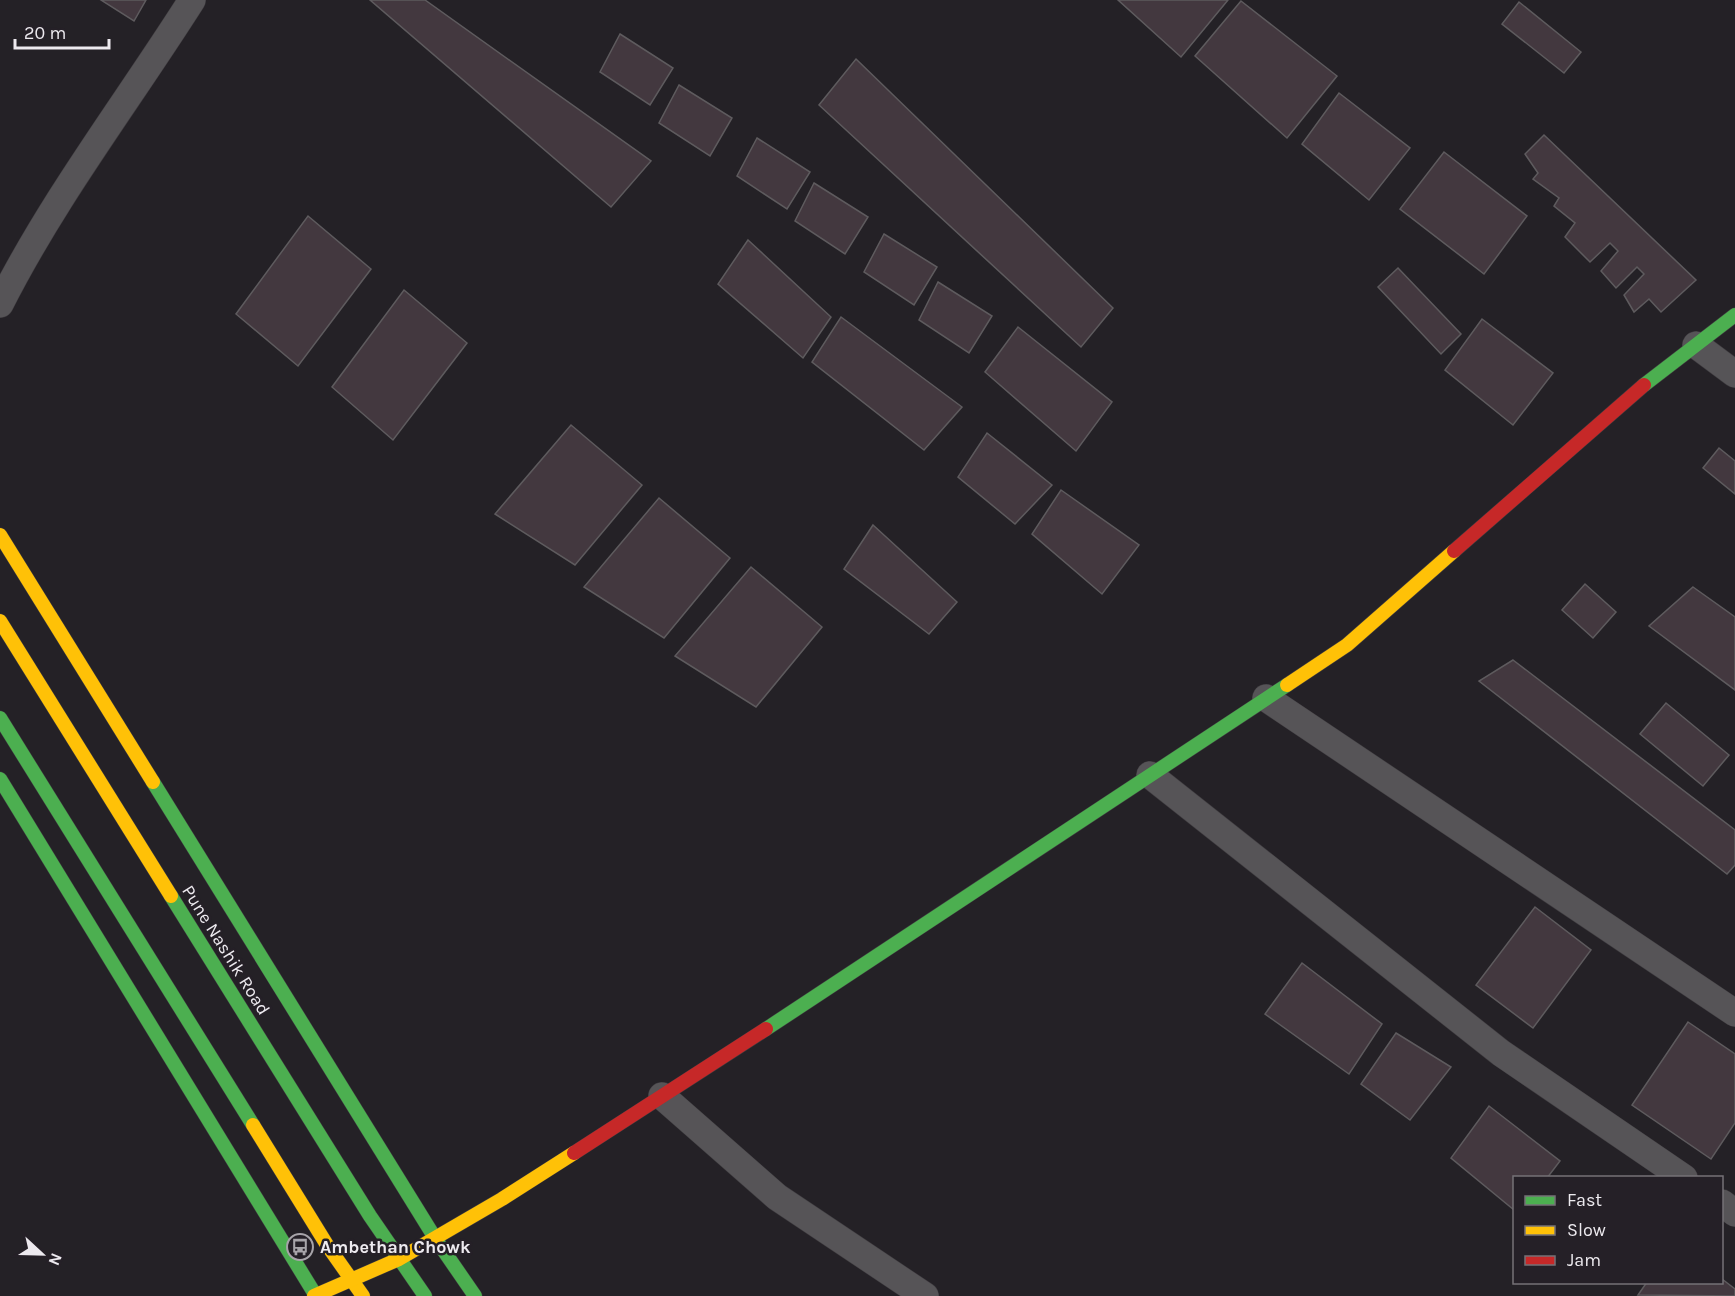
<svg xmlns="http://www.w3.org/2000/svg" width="1735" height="1296" font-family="Karla,sans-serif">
  <rect width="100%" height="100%" fill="#242126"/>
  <g fill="#43383f" stroke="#5e5b5e" stroke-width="1.5">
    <path d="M101,0H146L134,21Z"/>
    <path d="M370,0H425L651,161L611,207Z"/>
    <path d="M1118,0H1228L1181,57Z"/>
    <path d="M1241,1L1337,76L1287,138L1195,56Z"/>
    <path d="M1519,2L1581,52L1564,73L1502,24Z"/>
    <path d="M620,34L673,68L650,105L600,72Z"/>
    <path d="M856,59L1113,308L1081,347L819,105Z"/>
    <path d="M679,85L732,118L710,156L659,123Z"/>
    <path d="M1339,93L1410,148L1369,200L1302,144Z"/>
    <path d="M1544,135L1696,280L1661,312L1649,299L1634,312L1624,295L1644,274L1637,267L1616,288L1601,271L1618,251L1610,243L1590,262L1565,237L1575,223L1554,206L1559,198L1533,179L1538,173L1525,154Z"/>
    <path d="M757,138L810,172L787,209L737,176Z"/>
    <path d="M1444,152L1527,216L1484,274L1400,209Z"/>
    <path d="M814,183L868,217L845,254L795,221Z"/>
    <path d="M308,216L371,269L298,366L236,314Z"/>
    <path d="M884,234L937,267L914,305L864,272Z"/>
    <path d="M748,240L831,317L803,358L718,284Z"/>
    <path d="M1398,268L1461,334L1441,354L1378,287Z"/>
    <path d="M938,282L992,316L969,353L919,320Z"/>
    <path d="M404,290L467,343L393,440L332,387Z"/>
    <path d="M841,317L962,407L924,450L812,362Z"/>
    <path d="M1482,319L1553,373L1513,425L1445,370Z"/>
    <path d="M1018,327L1112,402L1076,451L985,372Z"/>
    <path d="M571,425L642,485L575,565L495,514Z"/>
    <path d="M987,433L1052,485L1015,524L958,477Z"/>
    <path d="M1719,448L1735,461V494L1703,468Z"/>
    <path d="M1061,490L1139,545L1102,594L1032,534Z"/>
    <path d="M659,498L730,558L664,638L584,587Z"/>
    <path d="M873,525L957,602L929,634L844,569Z"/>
    <path d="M751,567L822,627L756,707L675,656Z"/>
    <path d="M1585,584L1616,612L1593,638L1562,610Z"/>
    <path d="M1693,587L1735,617V690L1649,626Z"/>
    <path d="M1513,660L1735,830V865L1727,874L1479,681Z"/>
    <path d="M1666,703L1729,755L1703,786L1640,734Z"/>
    <path d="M1535,907L1591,950L1533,1028L1476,985Z"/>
    <path d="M1302,963L1382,1024L1349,1074L1265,1014Z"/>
    <path d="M1688,1022L1735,1054V1123L1711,1159L1632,1105Z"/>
    <path d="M1396,1033L1451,1067L1410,1120L1361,1084Z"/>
    <path d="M1489,1106L1560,1161L1547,1178H1514V1210L1451,1158Z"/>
    <path d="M1722,1279L1735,1289V1296L1638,1295L1647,1282H1722Z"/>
  </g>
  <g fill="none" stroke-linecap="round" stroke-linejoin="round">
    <defs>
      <g id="street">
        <path d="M0,304C54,197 128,101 192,0"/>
        <path d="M1696,345L1735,374"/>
        <path d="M1266,698L1735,1013"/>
        <path d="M1150,775L1501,1053L1684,1178"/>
        <path d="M662,1096L777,1197L925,1296"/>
        <path d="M1722,1203L1735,1213"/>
      </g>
      <g id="fast">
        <path d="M1644,385L1735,315"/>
        <path d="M0,718L253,1125"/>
        <path d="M0,779L316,1296"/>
        <path d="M153,782L435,1238L475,1296"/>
        <path d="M171,896L370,1216L425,1296"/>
        <path d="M766,1029L1287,685"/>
      </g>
      <g id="slow">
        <path d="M0,535L153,782"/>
        <path d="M0,621L171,896"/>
        <path d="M1287,685L1347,645L1454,551"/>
        <path d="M253,1125L327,1245L363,1296"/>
        <path d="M314,1296L399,1259L502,1199L574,1153"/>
      </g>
      <g id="jam">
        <path d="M1454,551L1644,385"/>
        <path d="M574,1153L766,1029"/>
      </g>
    </defs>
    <use href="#street" stroke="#3e3b3f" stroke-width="28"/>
    <use href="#fast" stroke="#3e3b3f" stroke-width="15"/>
    <use href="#slow" stroke="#3e3b3f" stroke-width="15"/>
    <use href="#jam" stroke="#3e3b3f" stroke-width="15"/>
    <use href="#street" stroke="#565457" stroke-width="27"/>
    <use href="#fast" stroke="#4caf50" stroke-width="14"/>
    <use href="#slow" stroke="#ffc107" stroke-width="14"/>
    <use href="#jam" stroke="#c62828" stroke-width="14"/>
  </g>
  <defs>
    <symbol id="bus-ring" viewBox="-11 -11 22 22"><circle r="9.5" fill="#252027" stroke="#a7a4a9" stroke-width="1.5"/><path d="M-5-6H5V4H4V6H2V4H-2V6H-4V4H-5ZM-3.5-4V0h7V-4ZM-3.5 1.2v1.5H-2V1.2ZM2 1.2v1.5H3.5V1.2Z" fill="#a7a4a9"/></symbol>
  </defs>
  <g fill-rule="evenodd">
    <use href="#bus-ring" x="285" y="1232" width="30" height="30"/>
  </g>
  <g text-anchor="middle" stroke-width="5" stroke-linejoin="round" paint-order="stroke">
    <g font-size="18" fill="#edeaef" stroke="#252027">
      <text transform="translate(226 950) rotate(58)" y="6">Pune Nashik Road</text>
    </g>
    <g font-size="18" font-weight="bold" fill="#edeaef" stroke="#252027" text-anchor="start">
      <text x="320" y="1253">Ambethan Chowk</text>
    </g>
  </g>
  <rect x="1513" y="1176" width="210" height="108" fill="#252027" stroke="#757177" stroke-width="1.5"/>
  <rect x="1525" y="1196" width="30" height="9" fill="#4caf50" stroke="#757177" stroke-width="1.5"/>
  <text x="1567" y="1206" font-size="18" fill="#edeaef">Fast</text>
  <rect x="1525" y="1226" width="30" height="9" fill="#ffc107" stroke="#757177" stroke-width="1.5"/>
  <text x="1567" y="1236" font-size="18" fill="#edeaef">Slow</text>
  <rect x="1525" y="1256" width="30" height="9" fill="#c62828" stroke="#757177" stroke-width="1.5"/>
  <text x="1567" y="1266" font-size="18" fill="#edeaef">Jam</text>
  <g transform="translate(42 1254) rotate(112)" stroke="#252027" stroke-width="4.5" paint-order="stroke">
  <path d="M0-4.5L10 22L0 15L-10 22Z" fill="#edeaef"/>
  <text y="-9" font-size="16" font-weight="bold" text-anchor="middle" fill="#edeaef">N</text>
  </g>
  <path d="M15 39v9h94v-9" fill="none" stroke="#edeaef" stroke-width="3"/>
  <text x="24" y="39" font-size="18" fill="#edeaef" stroke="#252027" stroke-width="4.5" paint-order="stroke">20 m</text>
</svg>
